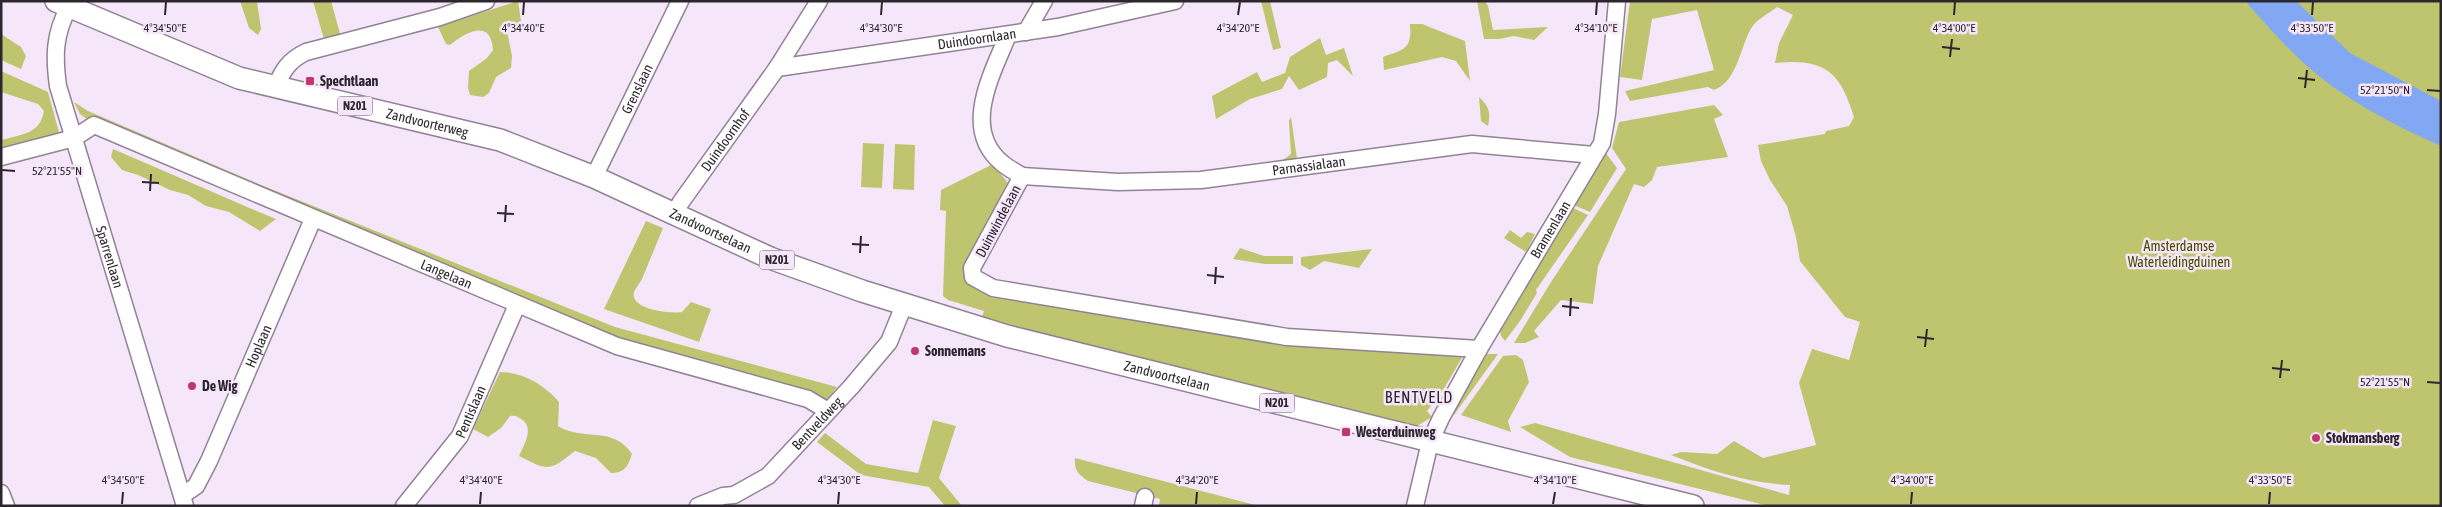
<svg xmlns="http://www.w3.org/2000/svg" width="2442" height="507" font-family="'Asap Condensed',sans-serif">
  <rect width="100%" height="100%" fill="#f6e6f9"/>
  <g fill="#bfc56f">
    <path d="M240,1H257L261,29L258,35L249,28Z"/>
    <path d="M313,1H331L342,41L326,46Z"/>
    <path d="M518,1L521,21L507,31L512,56L511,68L496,77L489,93L483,97L470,95L468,88L469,71L487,58L493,50C491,18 466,32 450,45L446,44L438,27Z"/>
    <path d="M1261,1H1270L1281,48L1273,50Z"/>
    <path d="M1477,1H1485L1488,6L1493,30L1548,27L1534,40L1514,36L1499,39H1484Z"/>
    <path d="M1630,1H2441V506H1769L1570,457L1520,427L1535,423L1789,495L1790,485C1748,483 1710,471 1671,455L1681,452L1717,454L1734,441L1763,458L1816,445L1799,383L1812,349L1849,360L1860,322L1845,317L1800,261L1796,237L1787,206L1770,180L1761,161L1758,145L1825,134L1826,131L1849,126L1854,117C1840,71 1824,58 1775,63L1779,43L1793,15L1777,7C1770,13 1757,19 1752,27C1740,46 1738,81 1714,90L1708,87L1630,101L1625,91L1714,70L1697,10L1652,19L1642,80L1620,77Z"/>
    <path d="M1410,24H1422L1465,41L1470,81L1456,61L1442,57L1384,70L1383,57C1405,49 1412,49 1410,24Z"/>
    <path d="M1,34L21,47L26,56L21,69L1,60Z"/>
    <path d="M1320,38L1326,55L1344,48L1353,76L1337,60L1328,63L1327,77L1299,90L1289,76L1282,89L1250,99L1216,119L1212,96L1257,72L1262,82L1285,73L1290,57Z"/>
    <path d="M1,71L48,92L60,136L4,153L2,140C22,134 40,134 44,111L38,104L1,92Z"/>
    <path d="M1479,97C1489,106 1491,113 1488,126L1481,121Z"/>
    <path d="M74,102L88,111L261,185L615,327L837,387L825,402L624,341L88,120L80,114Z"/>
    <path d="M1714,105L1723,115L1714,119L1728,157L1657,167L1652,180L1644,187L1634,184L1598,266L1593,304L1561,300L1534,331L1539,337L1525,343H1514L1551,282L1626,169L1612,148L1619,122Z"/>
    <path d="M1291,117L1297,159L1280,162L1291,154L1289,121Z"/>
    <path d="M863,143L884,144L882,188L861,187Z"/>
    <path d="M895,144L915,145L914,190L893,189Z"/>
    <path d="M113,149L259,212L276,219L260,231L229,212L206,206L188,195L170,190L138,175L122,170L111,157Z"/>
    <path d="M1605,152L1617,168L1590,212L1571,204Z"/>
    <path d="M993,164L1011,187L969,280L1463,356L1442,392L1427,411L1432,417L1417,426L1393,420L1364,417L982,317L984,311L948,300L943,296L946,211L940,210L941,190Z"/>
    <path d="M1571,207L1588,215L1536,290L1537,293L1520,321L1505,341L1501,336L1499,325Z"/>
    <path d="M646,221L663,228C656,245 649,262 642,279C640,283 636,287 634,292C629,310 672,314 682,312L691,302L711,309L699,342L604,309Z"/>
    <path d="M1510,230L1521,238L1527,232L1535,234L1526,252L1504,238Z"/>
    <path d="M1240,248L1264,256H1293V264H1265L1233,259Z"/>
    <path d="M1372,249L1359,268L1324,261L1310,270L1301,265V257Z"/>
    <path d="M1482,354H1498L1454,415L1450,412Z"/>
    <path d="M1516,355L1523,360L1529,382L1508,421L1511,432L1461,415L1503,356Z"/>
    <path d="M500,372C522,372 545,385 559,402L558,426C584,442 613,425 632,454C628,466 625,473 611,473L596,458L575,451C548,472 549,471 519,456C524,445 535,427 521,419C517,416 515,415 510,416L501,428L488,437L473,429Z"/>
    <path d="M933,420L956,426L939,478L962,506H945L929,487L861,475L817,442L825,433L866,464L918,473Z"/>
    <path d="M1075,458L1259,506H1159L1160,499L1088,481C1078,474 1074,470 1075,458Z"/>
  </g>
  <path fill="#82a8f3" d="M2245,1H2296L2350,53L2441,101V146C2407,131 2373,114 2342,93C2305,69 2274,34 2245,1Z"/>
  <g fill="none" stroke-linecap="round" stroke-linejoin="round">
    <defs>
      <g id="minor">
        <path id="s1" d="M69,7C54,34 54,57 58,86L185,506"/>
        <path d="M1026,32L1044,1"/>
        <path d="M1008,35C992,74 961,129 1002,163C1008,168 1015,172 1022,176L972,268L973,277L993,288L1287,337L1479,349"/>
        <path id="s2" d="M777,68L1058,27L1175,1"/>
        <path d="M276,87C282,71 289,60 306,52L440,17L486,1"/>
        <path id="s3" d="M1,157L74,138L94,125L617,346L808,399L828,411"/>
        <path id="s4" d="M1022,176L1118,182L1201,180L1472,144L1594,155"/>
        <path id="s5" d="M594,177L680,1"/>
        <path id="s6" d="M674,214L681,202L777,68L819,1"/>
        <path d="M1,493L6,506"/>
        <path id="s7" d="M183,495L196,486L209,461L313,219"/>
        <path id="s8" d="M404,506L460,436L517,305"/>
        <path id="s9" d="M698,506L723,496L734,495L768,476L851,387L889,342L904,305"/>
        <path d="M1143,506L1145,497"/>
        <path id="s10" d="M1415,506L1430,442L1441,418L1479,349L1602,143L1607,114L1617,1"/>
      </g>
      <g id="major">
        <path id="s11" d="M56,1L239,78L500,140L594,177L770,258L862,291L1007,336L1693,506"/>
      </g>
    </defs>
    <use href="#minor" stroke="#918294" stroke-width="19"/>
    <use href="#major" stroke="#918294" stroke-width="24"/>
    <use href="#minor" stroke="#fff" stroke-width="16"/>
    <use href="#major" stroke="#fff" stroke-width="21"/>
  </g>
  <path fill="none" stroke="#2c262e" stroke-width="2" d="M165,15L166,2M523,15L524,2M881,15L882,2M1238,15L1240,2M1596,15L1597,2M1954,15L1955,2M2312,15L2313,2M1942,47L1960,49M1950,57L1952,39M2298,78L2315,80M2305,88L2307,70M2427,90L2440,91M2,170L15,171M142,182L159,183M150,191L151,174M497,213L514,214M505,222L506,205M852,244L869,245M860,253L861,236M1207,275L1224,277M1215,284L1216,267M1562,306L1579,308M1570,316L1571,298M1917,337L1934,339M1925,347L1927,329M2272,368L2290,370M2280,378L2282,360M2427,382L2440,383M122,504L123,492M480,504L481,492M838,504L839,492M1196,504L1197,492M1553,504L1555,492M1911,504L1912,492M2269,504L2270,492"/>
  <g fill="#c1366c" stroke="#f6e6f9" stroke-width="2">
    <rect x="305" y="76" width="10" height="10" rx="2.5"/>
    <circle cx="915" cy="351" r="5"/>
    <circle cx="192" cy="386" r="5"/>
    <rect x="1341" y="427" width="10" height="10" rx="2.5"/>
    <circle cx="2316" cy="438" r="5"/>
  </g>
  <g text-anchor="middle" stroke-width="5" stroke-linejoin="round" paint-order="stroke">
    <g fill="#f6e6f9" stroke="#69606b" stroke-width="1">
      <rect x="337.5" y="96.5" width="35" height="19" rx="4"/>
      <rect x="759.5" y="250.5" width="35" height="19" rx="4"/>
      <rect x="1259.5" y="393.5" width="35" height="19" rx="4"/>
    </g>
    <g font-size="12" font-weight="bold" fill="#2c262e">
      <text x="355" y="110">N201</text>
      <text x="777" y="264">N201</text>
      <text x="1277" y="407">N201</text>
    </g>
    <g font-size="14" fill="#2c262e" stroke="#f6e6f9">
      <text dy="5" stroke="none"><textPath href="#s2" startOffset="202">Duindoornlaan</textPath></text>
      <text dy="5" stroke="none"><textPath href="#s5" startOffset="98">Grenslaan</textPath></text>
      <text dy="5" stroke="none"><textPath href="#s11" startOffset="392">Zandvoorterweg</textPath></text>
      <text dy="5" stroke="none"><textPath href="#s6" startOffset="90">Duindoornhof</textPath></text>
      <text dy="5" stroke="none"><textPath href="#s4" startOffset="288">Parnassialaan</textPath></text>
      <text transform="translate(998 221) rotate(-62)" y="5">Duinwindelaan</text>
      <text dy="5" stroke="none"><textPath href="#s10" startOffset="310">Bramenlaan</textPath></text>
      <text dy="5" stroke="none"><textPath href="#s11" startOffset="696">Zandvoortselaan</textPath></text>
      <text dy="5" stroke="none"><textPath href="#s1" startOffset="260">Sparrenlaan</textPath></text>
      <text dy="5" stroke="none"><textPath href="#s3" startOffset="482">Langelaan</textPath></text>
      <text dy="5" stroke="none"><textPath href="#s7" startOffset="169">Hoplaan</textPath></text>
      <text dy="5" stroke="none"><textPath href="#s11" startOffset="1176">Zandvoortselaan</textPath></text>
      <text dy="5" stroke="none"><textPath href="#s8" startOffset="116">Pentislaan</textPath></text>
      <text dy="5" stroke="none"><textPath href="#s9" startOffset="149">Bentveldweg</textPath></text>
    </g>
    <g font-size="14" font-weight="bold" fill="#2c262e" stroke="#f6e6f9" text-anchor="start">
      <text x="320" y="86">Spechtlaan</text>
      <text x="925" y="356">Sonnemans</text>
      <text x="202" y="391">De Wig</text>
      <text x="1356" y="437">Westerduinweg</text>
      <text x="2326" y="443">Stokmansberg</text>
    </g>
    <g font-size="14" fill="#494c00" stroke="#f6e6f9">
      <text x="2179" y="251">Amsterdamse<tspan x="2179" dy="16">Waterleidingduinen</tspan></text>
    </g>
    <g font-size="16" letter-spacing="1" fill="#2c262e" stroke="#f6e6f9">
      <text x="1419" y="403">BENTVELD</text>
    </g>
  </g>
  <g font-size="12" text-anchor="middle" fill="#2c262e" stroke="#f6e6f9" stroke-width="5" stroke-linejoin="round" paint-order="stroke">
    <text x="165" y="32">4°34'50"E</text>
    <text x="523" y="32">4°34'40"E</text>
    <text x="881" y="32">4°34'30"E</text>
    <text x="1238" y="32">4°34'20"E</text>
    <text x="1596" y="32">4°34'10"E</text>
    <text x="1954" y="32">4°34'00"E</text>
    <text x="2312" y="32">4°33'50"E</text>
    <text x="2385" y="94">52°21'50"N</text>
    <text x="57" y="175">52°21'55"N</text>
    <text x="2385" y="386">52°21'55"N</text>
    <text x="123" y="484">4°34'50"E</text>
    <text x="481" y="484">4°34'40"E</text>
    <text x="839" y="484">4°34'30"E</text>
    <text x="1197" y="484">4°34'20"E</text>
    <text x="1555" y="484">4°34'10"E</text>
    <text x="1912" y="484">4°34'00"E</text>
    <text x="2270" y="484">4°33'50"E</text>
  </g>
  <rect width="2442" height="507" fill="none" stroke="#2c262e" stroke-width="5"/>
</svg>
